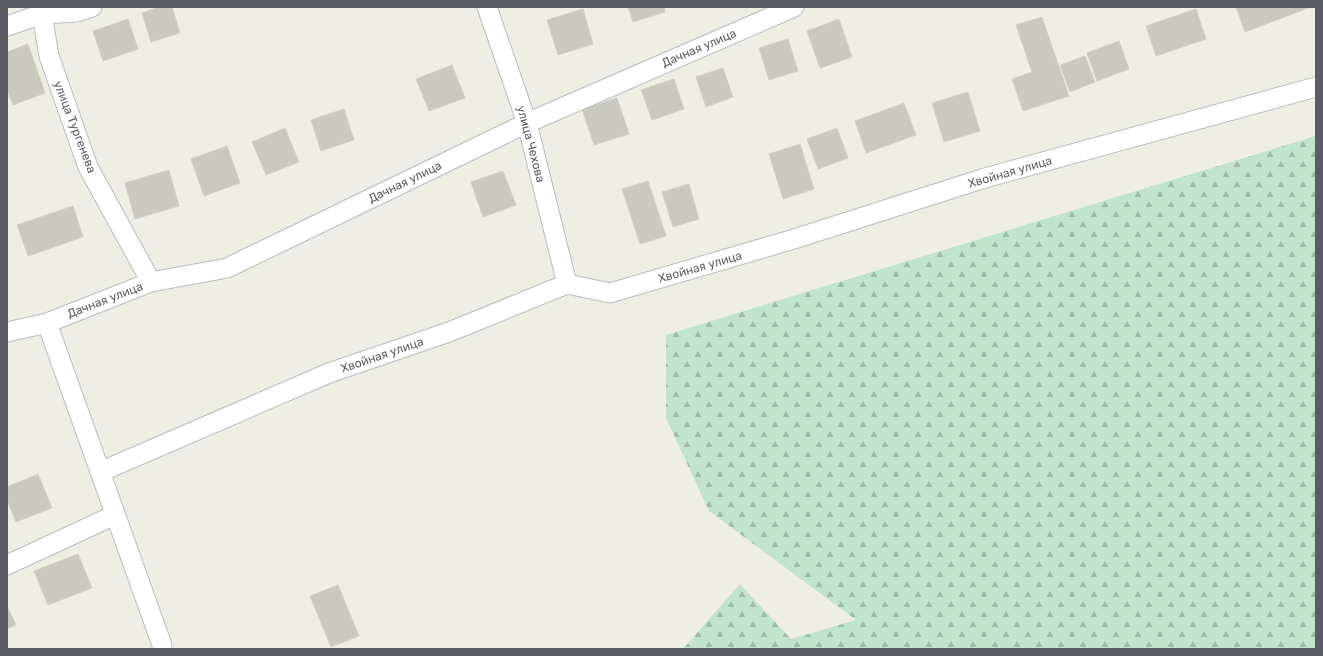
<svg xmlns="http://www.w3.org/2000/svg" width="1323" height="656" font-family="Rubik,sans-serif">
  <defs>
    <pattern id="forest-firs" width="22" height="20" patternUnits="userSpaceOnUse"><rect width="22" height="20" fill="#c0e5ca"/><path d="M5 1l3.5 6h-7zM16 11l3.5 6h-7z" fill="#9fbda8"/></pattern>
  </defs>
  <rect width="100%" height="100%" fill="#eeeee4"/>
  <path fill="url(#forest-firs)" d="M1316,136V649H683L740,584L791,639L856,620L709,511L666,418V335Z"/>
  <g fill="#c9c9c0" stroke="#d3d2c2">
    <path d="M159,7H172L180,33L151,42L142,13Z"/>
    <path d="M628,7H664L665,12L633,22Z"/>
    <path d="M1236,7H1311L1245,32Z"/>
    <path d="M583,9L593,44L558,55L547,20Z"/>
    <path d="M1196,9L1206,39L1156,56L1146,26Z"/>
    <path d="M1042,17L1069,96L1023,111L1012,79L1032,72L1016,25Z"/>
    <path d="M128,19L138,49L103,61L93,31Z"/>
    <path d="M839,19L852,57L820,68L807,31Z"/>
    <path d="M788,39L798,71L769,80L759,48Z"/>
    <path d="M1119,41L1129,69L1097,81L1087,53Z"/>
    <path d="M28,44L45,93L13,105L7,90V52Z"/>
    <path d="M1085,56L1095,82L1070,92L1060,65Z"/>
    <path d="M452,65L465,98L429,111L416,79Z"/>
    <path d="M723,68L733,97L706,107L696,77Z"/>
    <path d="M674,79L684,109L652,120L641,90Z"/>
    <path d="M968,92L980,131L944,142L932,103Z"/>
    <path d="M617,98L629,134L594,145L582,109Z"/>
    <path d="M904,103L916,135L866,153L855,121Z"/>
    <path d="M344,109L354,140L321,151L311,120Z"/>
    <path d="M285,128L299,162L266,175L252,142Z"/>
    <path d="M837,128L848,158L818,169L807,139Z"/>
    <path d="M800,144L814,189L783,199L769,154Z"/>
    <path d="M227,146L240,183L204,196L191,159Z"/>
    <path d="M169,170L179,206L135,219L125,183Z"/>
    <path d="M503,171L516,205L483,217L471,182Z"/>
    <path d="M648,181L666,236L640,244L622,189Z"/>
    <path d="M689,184L699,219L673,227L662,192Z"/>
    <path d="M73,206L83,237L28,256L17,225Z"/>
    <path d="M38,474L52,508L16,522L7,500V487Z"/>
    <path d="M78,554L92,588L48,605L34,571Z"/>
    <path d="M338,585L359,636L331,647L310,596Z"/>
    <path d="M7,606L16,625L7,629Z"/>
  </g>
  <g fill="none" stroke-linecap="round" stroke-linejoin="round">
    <defs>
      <g id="minor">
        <path d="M40,7L42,14L49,56L88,167L151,282"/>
        <path d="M487,7L527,123L567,284"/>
        <path d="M7,26L42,14L77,12L92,7"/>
        <path d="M47,323L162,645"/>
        <path d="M7,332L47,323L151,282L227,268L527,123L794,7"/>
        <path d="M100,472L329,373L449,332L567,284L610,293L794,239L985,178L1316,87"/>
        <path d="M7,565L115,515"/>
      </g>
    </defs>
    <use href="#minor" stroke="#bbbbc2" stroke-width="21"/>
    <use href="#minor" stroke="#fff" stroke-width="19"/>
  </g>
  <g text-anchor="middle" stroke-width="3" stroke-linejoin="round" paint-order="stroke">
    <g font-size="12" fill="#5c5d64" stroke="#fff">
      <text transform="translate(699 48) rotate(-23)" y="4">Дачная улица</text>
      <text transform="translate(75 127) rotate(69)" y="4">улица Тургенева</text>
      <text transform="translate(531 144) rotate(75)" y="4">улица Чехова</text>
      <text transform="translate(1010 172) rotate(-16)" y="4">Хвойная улица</text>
      <text transform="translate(405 182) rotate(-26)" y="4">Дачная улица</text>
      <text transform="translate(700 267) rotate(-16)" y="4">Хвойная улица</text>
      <text transform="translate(105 300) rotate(-21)" y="4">Дачная улица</text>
      <text transform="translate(382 355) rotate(-19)" y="4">Хвойная улица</text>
    </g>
  </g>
  <rect width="1323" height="656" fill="none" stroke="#5c5d64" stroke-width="16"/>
</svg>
